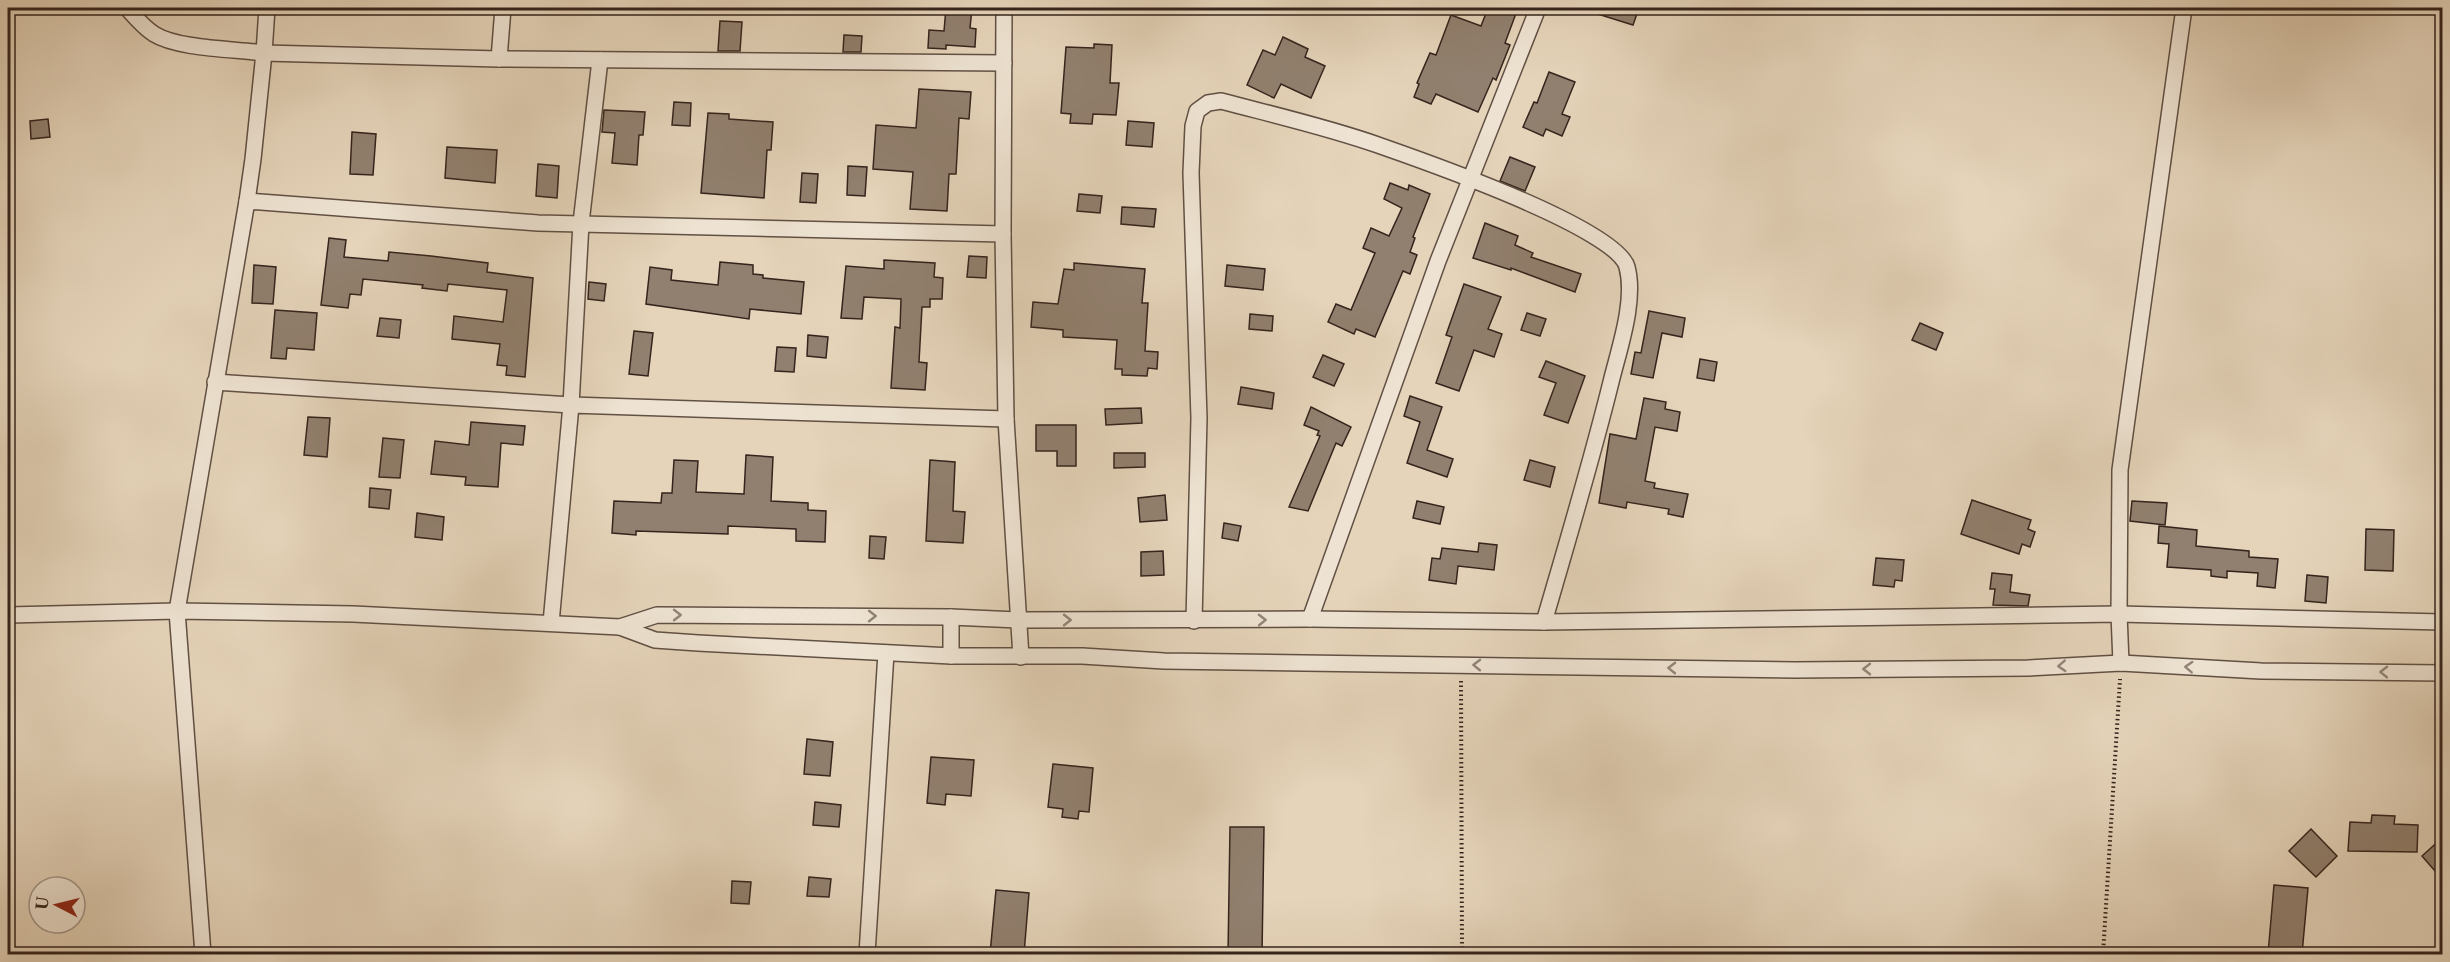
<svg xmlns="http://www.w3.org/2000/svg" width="2450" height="962" font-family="'Libre Caslon Text',serif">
  <rect width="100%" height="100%" fill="#e5d4ba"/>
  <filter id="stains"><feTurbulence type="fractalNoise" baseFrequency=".00333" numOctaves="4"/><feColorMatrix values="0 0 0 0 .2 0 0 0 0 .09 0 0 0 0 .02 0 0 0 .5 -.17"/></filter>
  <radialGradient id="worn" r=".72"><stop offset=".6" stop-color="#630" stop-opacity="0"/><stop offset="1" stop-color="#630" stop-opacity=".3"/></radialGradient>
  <g fill="#91806f" stroke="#35241d" stroke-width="1.5">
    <path d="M946,8H972L970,28L976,29L975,47L946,45V49L928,48L929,30L944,31Z"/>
    <path d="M1488,8H1518L1505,43L1510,45L1496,80L1493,78L1478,112L1436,94L1431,104L1414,97L1419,84L1417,83L1430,53L1436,55L1451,15L1481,26Z"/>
    <path d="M1588,8H1639L1633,25L1588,11Z"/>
    <path d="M720,21L742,22L740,51H718Z"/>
    <path d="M844,35L862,36L861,52H843Z"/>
    <path d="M1283,37L1308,49L1305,57L1325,66L1311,98L1281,84L1274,98L1247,85L1263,50L1275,55Z"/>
    <path d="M1094,44L1112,45L1110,83H1119L1116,115L1093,114L1092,124L1070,123L1071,114L1061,113L1066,47L1094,48Z"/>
    <path d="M1549,72L1575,82L1562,114L1570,117L1562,136L1546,129L1543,136L1523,127L1534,102L1537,103Z"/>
    <path d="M919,89L971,92L969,119L959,118L956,174H949L947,211L910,209L913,172L873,169L876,125L916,128Z"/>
    <path d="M674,102L691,103L690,126L672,125Z"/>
    <path d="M604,110L645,112L643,135H639L637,165L612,163L615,133L602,132Z"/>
    <path d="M708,113L729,114V119L773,122L771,150H767L764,198L701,193Z"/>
    <path d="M48,119L50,137L31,139L30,121Z"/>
    <path d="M1128,121L1154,123L1152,147L1126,145Z"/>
    <path d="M352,132L376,134L373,175L350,174Z"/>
    <path d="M447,147L497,150L495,183L445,178Z"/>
    <path d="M1510,157L1535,167L1525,191L1500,181Z"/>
    <path d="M538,164L559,166L557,198L536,196Z"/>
    <path d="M848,166L867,167L865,196L847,195Z"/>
    <path d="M802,173L818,174L816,203L800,202Z"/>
    <path d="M1390,183L1408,190L1409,185L1430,194L1413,237L1415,238L1410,252L1417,255L1410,274L1403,271L1375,337L1356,329L1354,334L1328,322L1336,304L1351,310L1375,253L1363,248L1371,228L1389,236L1402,208L1384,199Z"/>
    <path d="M1079,194L1102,196L1100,213L1077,211Z"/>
    <path d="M1122,207L1156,209L1154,227L1121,224Z"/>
    <path d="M1485,223L1518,236L1515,245L1533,253L1531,257L1581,274L1575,292L1511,268V270L1473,258Z"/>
    <path d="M329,238L346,240L344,257L388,261L389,252L431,256L488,263L487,272L533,278L525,377L506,375L507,366L497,365L500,344L452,339L454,316L503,322L507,290L448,284L447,291L422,288L423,285L363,279L361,295L350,294L348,308L321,305Z"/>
    <path d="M969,256L987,257L986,278L967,277Z"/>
    <path d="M884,260L935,263L934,277L943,278L942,299H930V307H922L919,362L927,363L925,390L891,388L895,327L900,328L901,299L864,297L862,319L841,318L846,266L884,269Z"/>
    <path d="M720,262L753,265V274L763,275V278L804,282L801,314L750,309L749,319L646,304L650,267L672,270L671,280L718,285Z"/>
    <path d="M1074,263L1145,269L1142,303H1148L1145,351L1158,352L1157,369L1148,368L1147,376L1122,375V369H1115L1117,340L1063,337V330L1031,327L1033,302L1058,304L1064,269L1074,270Z"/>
    <path d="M254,265L276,267L273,304L252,303Z"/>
    <path d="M1227,265L1265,269L1263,290L1225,286Z"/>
    <path d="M589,282L606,284L604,301L588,299Z"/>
    <path d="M1464,284L1501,297L1488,329L1502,334L1494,357L1474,350L1459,391L1436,383L1452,337L1446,335Z"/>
    <path d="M275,310L317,313L314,350L287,348L286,359L271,358Z"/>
    <path d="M1649,311L1685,318L1682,337L1662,333L1653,378L1631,374L1635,352L1641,353Z"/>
    <path d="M1527,313L1546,319L1540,336L1521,330Z"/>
    <path d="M1250,314L1273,316L1272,331L1249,329Z"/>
    <path d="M380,318L401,320L399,338L377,336Z"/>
    <path d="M1920,323L1943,333L1936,350L1912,340Z"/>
    <path d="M634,331L653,333L648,376L629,374Z"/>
    <path d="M808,335L828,337L826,358L807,356Z"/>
    <path d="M777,347L796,348L794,372L775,371Z"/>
    <path d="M1323,355L1344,364L1334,386L1313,377Z"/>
    <path d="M1700,359L1717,362L1714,381L1697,378Z"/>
    <path d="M1546,361L1585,376L1568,423L1544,415L1556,383L1539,377Z"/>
    <path d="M1241,387L1274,393L1272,409L1238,404Z"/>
    <path d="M1410,396L1442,407L1427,450L1453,459L1447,477L1407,463L1420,422L1404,416Z"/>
    <path d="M1644,398L1666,402L1665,409L1680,412L1677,431L1655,427L1645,481L1655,483L1654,488L1688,494L1683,517L1668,514L1669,509L1627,502L1626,508L1599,503L1610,434L1636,439Z"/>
    <path d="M1311,407L1351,427L1342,446L1336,443L1308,511L1289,507L1320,436L1317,435L1319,431L1304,425Z"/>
    <path d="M1141,408L1142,423L1106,425L1105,409Z"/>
    <path d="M308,417L330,418L327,457L304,455Z"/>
    <path d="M471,422L525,426L523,445L501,443L498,487L465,485L466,477L431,474L435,441L469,445Z"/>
    <path d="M1036,425H1076V466H1057V451H1036Z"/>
    <path d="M383,438L404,440L400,478L379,477Z"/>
    <path d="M1114,453H1145V467L1114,468Z"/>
    <path d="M746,455L773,457L771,501L808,503V510L826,511L825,542L796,541V529L728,526V534L636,531V535L612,533L614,501L661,503L662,493H672L674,460L698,461L696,492L744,494Z"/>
    <path d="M930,460L955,462L953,511L965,512L963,543L926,541Z"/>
    <path d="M1530,460L1555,467L1550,487L1524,480Z"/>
    <path d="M370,488L391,490L389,509L369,507Z"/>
    <path d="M1165,495L1167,520L1140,522L1138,498Z"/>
    <path d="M1972,500L2031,520L2028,529L2035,532L2030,547L2022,544L2019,554L1961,534Z"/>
    <path d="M1417,501L1444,507L1440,524L1413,518Z"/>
    <path d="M2132,501L2167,503L2165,525L2130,521Z"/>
    <path d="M417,513L444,517L442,540L415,537Z"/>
    <path d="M1224,523L1241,526L1238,541L1222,538Z"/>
    <path d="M2159,526L2197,530L2196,546L2249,551V557L2278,559L2275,588L2257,586L2258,573L2227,571V578L2211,576V570L2167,567L2169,544L2158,543Z"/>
    <path d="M2366,529L2394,530L2393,571L2365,570Z"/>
    <path d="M870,536L886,537L884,559L869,558Z"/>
    <path d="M1479,543L1497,545L1494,570L1458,566L1456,584L1429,580L1432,558L1440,559L1442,548L1478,552Z"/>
    <path d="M1163,551L1164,575L1141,576V552Z"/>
    <path d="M1876,558L1904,560L1902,581L1895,580L1894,587L1873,585Z"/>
    <path d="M1992,573L2012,575L2010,592L2030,595L2028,606L1993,605L1995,589H1990Z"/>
    <path d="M2307,575L2328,577L2326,603L2305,601Z"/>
    <path d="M807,739L833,742L830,776L804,774Z"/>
    <path d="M931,757L974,760L971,796L946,794L945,805L927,803Z"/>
    <path d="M1053,764L1093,768L1089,812L1079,811L1078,819L1062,817L1063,809L1048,807Z"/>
    <path d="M815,802L841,805L839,827L813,825Z"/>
    <path d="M2372,815L2395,816L2394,824L2418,825L2417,852L2348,851L2350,822L2371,823Z"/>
    <path d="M1230,827H1264L1262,954H1228Z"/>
    <path d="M2311,829L2337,856L2316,877L2289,851Z"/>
    <path d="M2442,838V879L2422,856Z"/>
    <path d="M809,877L831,879L829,897L807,896Z"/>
    <path d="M732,881L751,882L749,904L731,903Z"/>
    <path d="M2274,885L2308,888L2302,954H2268Z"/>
    <path d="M996,890L1029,893L1024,954H990Z"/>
  </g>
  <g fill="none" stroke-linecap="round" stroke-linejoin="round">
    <defs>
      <g id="street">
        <path d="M127,8C135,17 143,27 154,34C178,49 234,49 264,53L253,159L247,201"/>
        <path d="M267,8L264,53L499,59L1004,63"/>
        <path d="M1004,8L1003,234L1006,419L1021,657"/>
        <path d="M499,59L503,8"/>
        <path d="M215,382L571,405L581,223L600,60"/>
        <path d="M8,615L177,611L353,614L620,627L655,640L698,643L951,656H1082L1164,661L1795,670L2028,668L2121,663L2261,671L2442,673"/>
        <path d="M951,617V656"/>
        <path d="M1310,619L1438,261L1538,8"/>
        <path d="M1194,621L1199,418L1191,173L1193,126L1197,111L1208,103L1221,101C1274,115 1327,127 1378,145C1421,160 1617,228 1627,267C1636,301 1619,349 1611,382C1591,463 1567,543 1544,622"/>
        <path d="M551,623L571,405L1006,419"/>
        <path d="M620,627L657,615L951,617L1019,620L1310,619L1544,622L2119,614L2442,622"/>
        <path d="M2121,663L2119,614L2120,470L2184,8"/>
        <path d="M203,954L177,611L247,201L538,223L1003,234"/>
        <path d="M867,954L886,653"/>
      </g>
    </defs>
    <use href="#street" stroke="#615044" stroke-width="18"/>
    <g stroke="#35241d" stroke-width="4" stroke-dasharray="1.5 3" stroke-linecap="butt">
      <path d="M1461,681L1462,954"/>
      <path d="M2103,954L2120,679"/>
    </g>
    <use href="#street" stroke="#eee3d2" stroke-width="15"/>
  </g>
  <defs><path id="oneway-chevron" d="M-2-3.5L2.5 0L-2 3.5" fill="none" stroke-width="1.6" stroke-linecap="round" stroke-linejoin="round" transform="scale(1.5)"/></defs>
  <g stroke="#928478">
    <use href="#oneway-chevron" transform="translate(677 615)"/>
    <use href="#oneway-chevron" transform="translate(872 616)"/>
    <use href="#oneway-chevron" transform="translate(1067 620)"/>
    <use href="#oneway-chevron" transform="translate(1262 620) rotate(-1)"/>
    <use href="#oneway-chevron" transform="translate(1477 665) rotate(-179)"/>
    <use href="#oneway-chevron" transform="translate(2062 666) rotate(177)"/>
    <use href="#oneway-chevron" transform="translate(2189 667) rotate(-177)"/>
    <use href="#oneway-chevron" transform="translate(1672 668) rotate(-179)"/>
    <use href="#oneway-chevron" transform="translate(1867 669) rotate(180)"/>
    <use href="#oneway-chevron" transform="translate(2384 672) rotate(-179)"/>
  </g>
  <rect width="2450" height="962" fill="none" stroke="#e5d4ba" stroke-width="30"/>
  <rect x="9" y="9" width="2432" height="944" fill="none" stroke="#35241d" stroke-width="3"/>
  <rect x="15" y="15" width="2420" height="932" fill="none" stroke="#35241d" stroke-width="1.5"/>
  <g transform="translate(57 905) rotate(277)"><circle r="28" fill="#eee3d2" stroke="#a4978a" stroke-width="1.5"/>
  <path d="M0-4.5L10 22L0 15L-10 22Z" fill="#8f2418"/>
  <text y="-9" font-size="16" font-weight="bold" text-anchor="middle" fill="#35241d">U</text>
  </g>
  <rect width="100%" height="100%" filter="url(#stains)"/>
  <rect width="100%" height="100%" fill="url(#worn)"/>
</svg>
